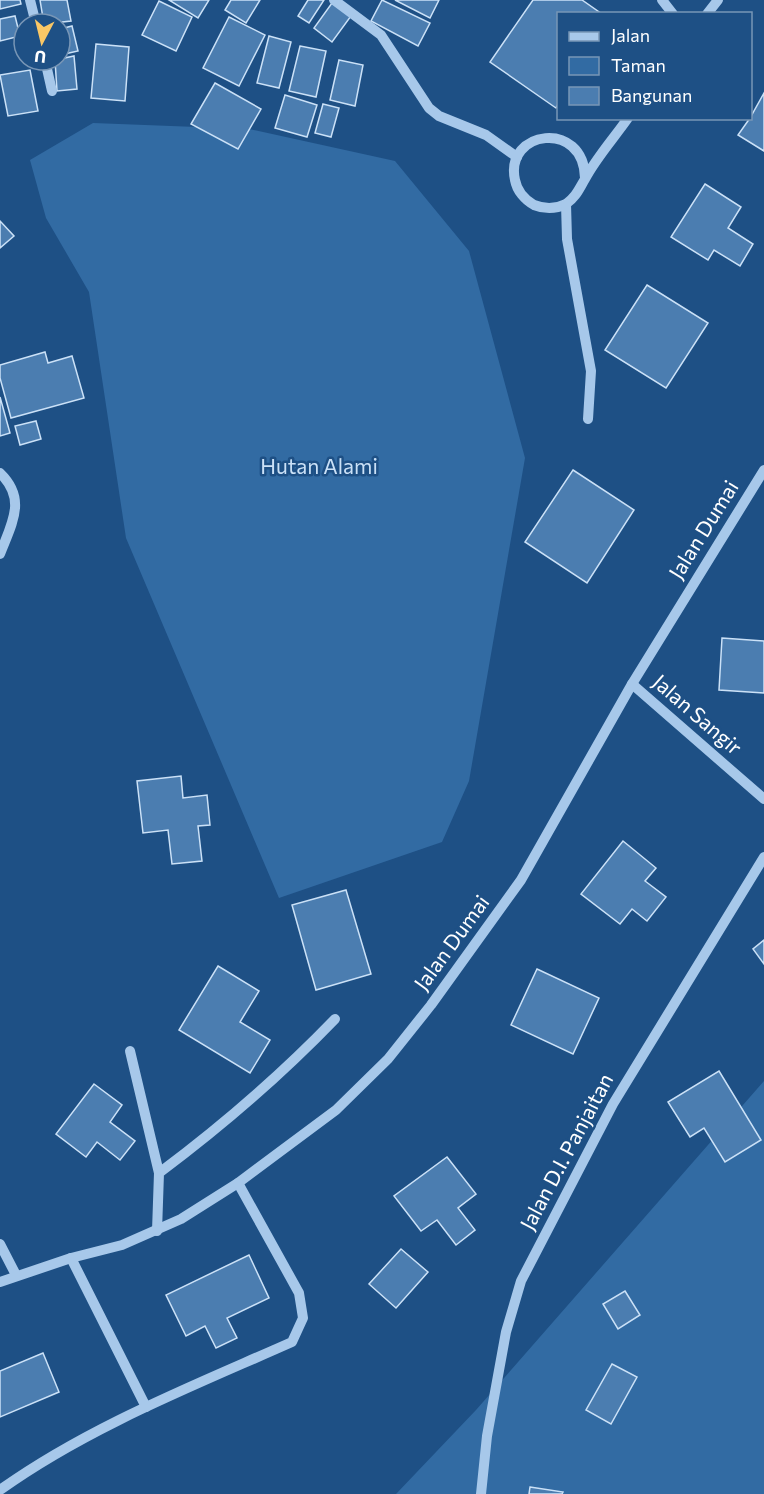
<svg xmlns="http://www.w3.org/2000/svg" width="764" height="1494" font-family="Commissioner,sans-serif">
  <rect width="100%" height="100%" fill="#1e5085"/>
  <g fill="#326ba3">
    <path d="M93,123L249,129L395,161L469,251L525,458L469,781L442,842L279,898L126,538L89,292L46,218L30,160Z"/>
    <path d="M764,1081V1494H396L476,1410Z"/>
  </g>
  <g fill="#4b7db0" stroke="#cbe1f7" stroke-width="1.5">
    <path d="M0,0H20L21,4L0,9Z"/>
    <path d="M40,0H67L71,21L44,24Z"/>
    <path d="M169,0H209L198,18Z"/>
    <path d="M231,0H260L246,23L225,10Z"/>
    <path d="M308,0H324L309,23L298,16Z"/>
    <path d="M382,0L430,23L418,46L371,21Z"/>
    <path d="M395,0H439L430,18Z"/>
    <path d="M533,0H582L602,14H558V104L556,108L490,62Z"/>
    <path d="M159,1L192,17L176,51L142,35Z"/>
    <path d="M332,3L351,16L332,42L314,28Z"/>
    <path d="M15,16L20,36L0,41V19Z"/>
    <path d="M229,17L265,35L239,86L203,68Z"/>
    <path d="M72,26L78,51L60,55V29Z"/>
    <path d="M269,36L291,42L279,88L257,83Z"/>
    <path d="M96,44L129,47L125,101L91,98Z"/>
    <path d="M300,46L326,51L316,97L289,91Z"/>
    <path d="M74,56L77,89L57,91L55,60Z"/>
    <path d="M339,60L363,65L355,106L330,100Z"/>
    <path d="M30,70L38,111L8,116L0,75Z"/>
    <path d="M215,83L261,109L238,149L191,124Z"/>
    <path d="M764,93V151L738,135L750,118Z"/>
    <path d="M285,95L317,105L307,137L275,128Z"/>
    <path d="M323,104L339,108L331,137L315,133Z"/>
    <path d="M705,184L741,207L728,228L753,244L740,266L714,250L708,260L671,237Z"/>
    <path d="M0,221L14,236L0,248Z"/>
    <path d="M647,285L708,323L666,388L605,350Z"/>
    <path d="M45,352L48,363L72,356L84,398L11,418L0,378V365Z"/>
    <path d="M0,397L10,433L0,436Z"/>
    <path d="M36,421L41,439L20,445L15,426Z"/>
    <path d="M573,470L634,510L587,583L525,542Z"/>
    <path d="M722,638L764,641V693L719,690Z"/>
    <path d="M181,776L183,798L207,795L210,825L198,826L202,861L172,864L168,830L143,833L137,781Z"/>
    <path d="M623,841L656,868L645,881L666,897L647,921L632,909L620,924L581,894Z"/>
    <path d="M346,890L371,974L316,990L292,905Z"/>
    <path d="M764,940V964L753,949Z"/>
    <path d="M218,966L259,991L240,1022L270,1040L250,1073L179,1030Z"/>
    <path d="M537,969L599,998L573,1054L511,1025Z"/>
    <path d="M719,1071L761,1140L725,1162L704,1128L690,1137L668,1102Z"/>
    <path d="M94,1084L122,1105L110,1122L135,1141L120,1160L97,1142L86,1157L56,1134Z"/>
    <path d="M447,1157L476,1194L458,1208L475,1230L456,1245L437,1220L421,1231L394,1196Z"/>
    <path d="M401,1249L428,1272L396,1308L369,1284Z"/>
    <path d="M249,1255L269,1298L227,1318L237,1338L216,1348L205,1326L186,1336L166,1295Z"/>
    <path d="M625,1291L640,1315L618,1329L603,1304Z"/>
    <path d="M43,1353L59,1392L0,1417V1371Z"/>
    <path d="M612,1364L637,1377L611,1424L586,1410Z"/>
    <path d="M530,1487L563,1492L562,1494H529Z"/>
  </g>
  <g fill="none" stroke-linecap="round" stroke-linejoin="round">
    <g stroke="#a7c8ea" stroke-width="10">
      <path d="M30,0L36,24"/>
      <path d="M334,0L381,35L429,108L439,116L486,135L517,157"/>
      <path d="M662,0L673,14"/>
      <path d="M707,14L718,0"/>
      <path d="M45,60L52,91"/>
      <path d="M585,178C584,119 504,130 515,180C517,191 525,200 534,205C544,209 556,209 566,204C576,197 579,189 585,179C596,158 614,138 628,118"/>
      <path d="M566,204L567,239L591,371L588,419"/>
      <path d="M0,473C27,499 12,523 0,554"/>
      <path d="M632,684L764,799"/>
      <path d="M130,1051L159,1173"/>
      <path d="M157,1231L159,1173C222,1126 280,1076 335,1019"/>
      <path d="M0,1244L16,1275"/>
      <path d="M71,1258L146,1407"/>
      <path d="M0,1282L71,1258L122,1245L181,1219L238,1183L336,1110L388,1059L431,1005L521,880L632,684L764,470"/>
      <path d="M0,1490C88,1427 193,1386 292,1342L303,1318L299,1293L238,1183"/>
      <path d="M481,1494L487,1436L506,1332L521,1281L613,1104L764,857"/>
    </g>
  </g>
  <g text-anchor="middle" stroke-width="5" stroke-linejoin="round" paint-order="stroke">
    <g font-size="21" fill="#cbe1f7" stroke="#1e5085">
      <text x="319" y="474">Hutan Alami</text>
    </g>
    <g font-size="21" fill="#fff" stroke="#1e5085">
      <text transform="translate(704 530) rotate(-58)" y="7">Jalan Dumai</text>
      <text transform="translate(697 715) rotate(41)" y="7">Jalan Sangir</text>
      <text transform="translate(452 943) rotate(-54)" y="7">Jalan Dumai</text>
      <text transform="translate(567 1152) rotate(-62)" y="7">Jalan D.I. Panjaitan</text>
    </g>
  </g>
  <rect x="557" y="12" width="195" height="108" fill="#1e5085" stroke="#7896b6" stroke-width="1.5"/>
  <rect x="569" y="32" width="30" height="9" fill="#a7c8ea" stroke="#7896b6" stroke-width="1.5"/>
  <text x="611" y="42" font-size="18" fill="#ffffff">Jalan</text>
  <rect x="569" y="57" width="30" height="18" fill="#326ba3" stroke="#7896b6" stroke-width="1.5"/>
  <text x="611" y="72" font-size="18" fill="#ffffff">Taman</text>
  <rect x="569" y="87" width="30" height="18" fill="#4b7db0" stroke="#7896b6" stroke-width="1.5"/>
  <text x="611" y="102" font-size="18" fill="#ffffff">Bangunan</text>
  <g transform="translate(42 42) rotate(187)"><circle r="28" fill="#1e5085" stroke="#7896b6" stroke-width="1.5"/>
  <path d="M0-4.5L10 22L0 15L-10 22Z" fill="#f9c766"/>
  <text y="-9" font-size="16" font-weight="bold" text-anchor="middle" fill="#ffffff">U</text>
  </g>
</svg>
